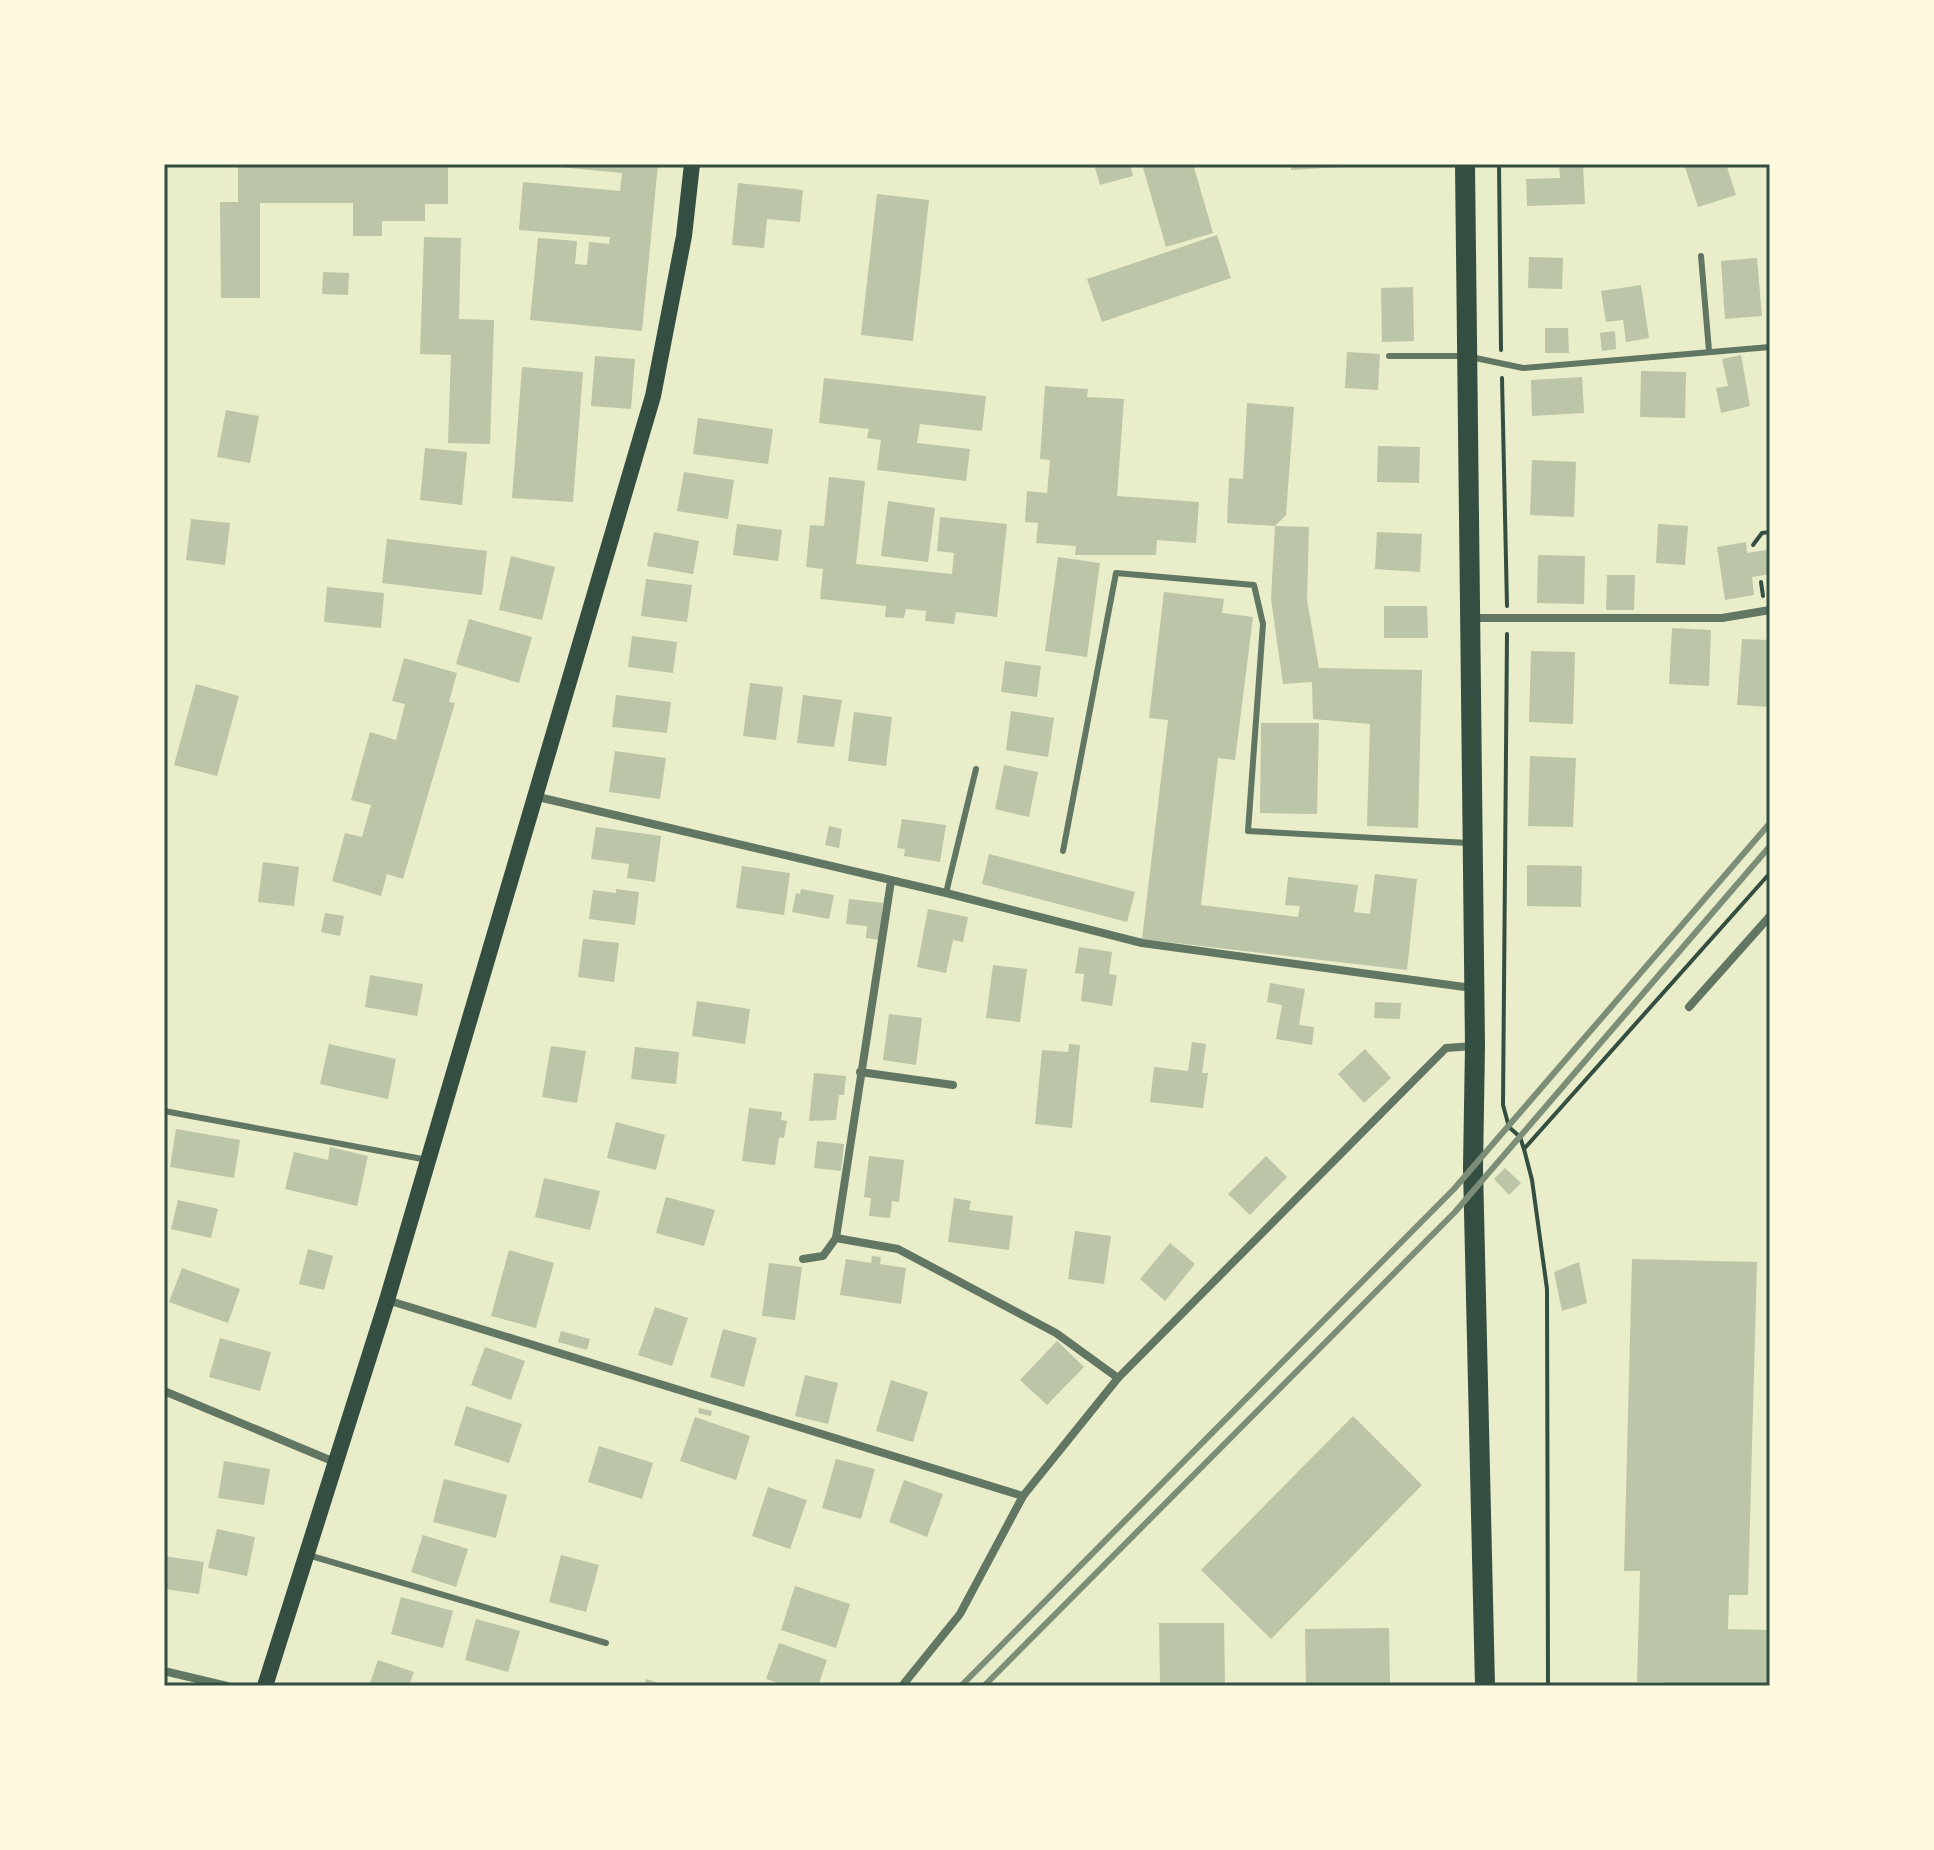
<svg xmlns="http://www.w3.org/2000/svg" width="1934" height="1850" font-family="'Open Sans',sans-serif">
  <rect width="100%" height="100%" fill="#e9edc9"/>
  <g fill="#bcc5a7">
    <path d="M238,164H448V204H425V221H382V236H353V203H260V298H221L220,202H238Z"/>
    <path d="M548,164H658L642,331L530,320L538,238L577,241L575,264L587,265L589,242L609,244L610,237L519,230L523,182L620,191L622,173L548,166Z"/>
    <path d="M1094,164H1130L1133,176L1100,185Z"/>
    <path d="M1142,164H1193L1213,233L1166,247Z"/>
    <path d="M1291,164H1359V166L1291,170Z"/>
    <path d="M1559,164H1583L1585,204L1527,206L1526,179L1560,178Z"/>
    <path d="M1684,164H1726L1736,195L1698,207Z"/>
    <path d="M738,183L803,190L800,222L767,219L764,248L732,245Z"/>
    <path d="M877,194L929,200L913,341L861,335Z"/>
    <path d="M1217,235L1231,278L1102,322L1087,279Z"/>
    <path d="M424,237L461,238L459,319L494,320L490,444L448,443L451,355L420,354Z"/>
    <path d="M1529,257L1563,258L1562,289L1528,288Z"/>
    <path d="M1757,258L1762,316L1725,319L1721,261Z"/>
    <path d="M323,272L349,273L348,295L322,294Z"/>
    <path d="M1641,285L1649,338L1626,342L1623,320L1606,322L1601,291Z"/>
    <path d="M1413,287L1414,341L1382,342L1381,288Z"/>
    <path d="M1545,328H1568L1569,353H1545Z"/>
    <path d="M1615,331L1616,349L1602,351L1600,333Z"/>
    <path d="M1347,352L1380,354L1378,390L1345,388Z"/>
    <path d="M1741,355L1750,406L1721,413L1716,388L1728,386L1722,359Z"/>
    <path d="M595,356L635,359L631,409L591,406Z"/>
    <path d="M522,367L583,372L573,502L512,498Z"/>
    <path d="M1641,371L1686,372L1685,418L1640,417Z"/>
    <path d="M1582,377L1584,413L1532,416L1531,380Z"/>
    <path d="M824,378L986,396L982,431L920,424L917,443L970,449L966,481L877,470L881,440L867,438L869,429L819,423Z"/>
    <path d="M1045,386L1088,389L1087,397L1124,399L1117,496L1199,502L1196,543L1157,540L1156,555H1075L1076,546L1036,543L1038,523L1025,522L1027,491L1047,493L1050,460L1040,459Z"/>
    <path d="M1247,403L1294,407L1286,515L1275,526L1227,523L1229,478L1243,479Z"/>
    <path d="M226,410L259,416L250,463L217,457Z"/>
    <path d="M698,418L773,429L768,464L693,454Z"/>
    <path d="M1378,446L1420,447L1419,483L1377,482Z"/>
    <path d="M425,448L467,452L462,505L420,500Z"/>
    <path d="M1532,460L1576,462L1574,517L1530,515Z"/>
    <path d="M684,472L734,480L728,519L677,511Z"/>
    <path d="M829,477L865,481L856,564L952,574L954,553L937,551L940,517L1007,524L997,617L956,612L954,624L925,621L926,611L906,609L904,618L885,617L886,606L820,599L823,569L806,567L810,525L824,526Z"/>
    <path d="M888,501L935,508L928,562L881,556Z"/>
    <path d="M191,519L230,523L225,565L186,560Z"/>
    <path d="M737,524L782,530L778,561L733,555Z"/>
    <path d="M1658,524L1688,526L1685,565L1656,563Z"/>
    <path d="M1275,526L1309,527L1307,600L1319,668L1422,670L1418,828L1367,826L1370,724L1313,719L1312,682L1283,684L1271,599Z"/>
    <path d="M654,532L699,541L693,574L647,566Z"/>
    <path d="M1377,532L1422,534L1420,572L1375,569Z"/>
    <path d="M387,539L487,551L482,595L382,583Z"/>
    <path d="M1746,542L1747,553L1766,550L1770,574L1752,577L1754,595L1725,600L1717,547Z"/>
    <path d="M1538,555L1585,556L1584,604L1537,603Z"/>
    <path d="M511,556L555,567L542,620L499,610Z"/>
    <path d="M1058,557L1100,563L1087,657L1045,651Z"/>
    <path d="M1607,575H1635L1634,610H1606Z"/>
    <path d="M646,579L692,585L687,622L641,616Z"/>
    <path d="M327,587L384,593L381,628L324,622Z"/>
    <path d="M1164,592L1224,599L1222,613L1253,617L1235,760L1218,758L1201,905L1298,917L1300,906L1285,905L1288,877L1358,885L1354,912L1370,914L1375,874L1417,879L1407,970L1142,939L1168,720L1149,718Z"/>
    <path d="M1384,606H1427L1428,638H1384Z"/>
    <path d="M469,619L532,637L519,683L456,664Z"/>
    <path d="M1672,628L1711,630L1709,686L1669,684Z"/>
    <path d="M632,636L677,642L673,673L628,667Z"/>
    <path d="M1742,639L1769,640L1770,707L1737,705Z"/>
    <path d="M1531,651L1575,652L1573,724L1529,722Z"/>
    <path d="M404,658L457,673L449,702L455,703L403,879L387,874L381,896L332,881L345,833L362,837L371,805L351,800L370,732L396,740L405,704L392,701Z"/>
    <path d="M1005,661L1041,666L1037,697L1001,692Z"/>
    <path d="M750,683L783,687L776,740L743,736Z"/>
    <path d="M196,684L239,696L217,776L174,765Z"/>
    <path d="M616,695L671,702L667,733L612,727Z"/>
    <path d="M803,695L842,700L834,747L797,743Z"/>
    <path d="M1011,711L1054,718L1048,757L1006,750Z"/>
    <path d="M854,712L892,717L886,766L848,761Z"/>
    <path d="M1261,723H1319L1317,814L1260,813Z"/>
    <path d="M615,751L666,758L660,799L609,792Z"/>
    <path d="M1530,756L1576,758L1573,827L1528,826Z"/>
    <path d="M1004,765L1038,772L1029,817L995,809Z"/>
    <path d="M902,819L946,825L940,862L904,856L905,849L897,848Z"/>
    <path d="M829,826L842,829L839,848L825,845Z"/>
    <path d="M596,827L661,836L655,882L627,878L629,864L591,859Z"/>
    <path d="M989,854L1135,892L1127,922L982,884Z"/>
    <path d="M263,862L299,867L294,906L258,902Z"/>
    <path d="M1527,865L1582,866L1581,907L1527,906Z"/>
    <path d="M742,866L790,873L784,915L736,908Z"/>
    <path d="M616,889L639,892L635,925L589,919L593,890L616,893Z"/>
    <path d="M801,889L834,895L829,919L792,912L796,893L800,894Z"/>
    <path d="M849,899L883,903L879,940L866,938L867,926L846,924Z"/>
    <path d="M928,909L968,917L963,942L953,940L946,973L917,967Z"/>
    <path d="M325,913L344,916L340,936L321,932Z"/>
    <path d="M583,939L619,943L614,982L578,977Z"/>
    <path d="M1079,947L1112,952L1109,974L1117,975L1112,1006L1081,1001L1084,974L1075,973Z"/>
    <path d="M993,965L1027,969L1020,1022L986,1018Z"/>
    <path d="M370,975L423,984L417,1016L365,1007Z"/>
    <path d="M1270,983L1305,989L1299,1025L1314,1027L1312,1045L1276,1039L1282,1005L1267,1002Z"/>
    <path d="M697,1001L750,1009L745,1044L692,1036Z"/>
    <path d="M1375,1002L1401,1003L1400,1019L1374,1018Z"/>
    <path d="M889,1014L922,1018L916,1065L883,1060Z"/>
    <path d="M1192,1042L1206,1044L1202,1073H1208L1203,1108L1150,1102L1154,1067L1188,1071Z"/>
    <path d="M329,1044L396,1059L388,1099L320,1084Z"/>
    <path d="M1069,1044L1080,1045L1072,1128L1035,1124L1042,1050L1068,1052Z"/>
    <path d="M551,1046L586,1051L577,1103L542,1097Z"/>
    <path d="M635,1047L679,1052L676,1084L631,1079Z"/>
    <path d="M1365,1049L1391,1078L1364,1103L1338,1074Z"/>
    <path d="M814,1073L846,1076L844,1095H839L836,1120L809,1121Z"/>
    <path d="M749,1108L782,1112L781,1120L787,1121L784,1138L779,1137L775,1165L742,1161Z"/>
    <path d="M616,1122L665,1135L656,1170L607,1158Z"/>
    <path d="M176,1129L240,1140L234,1178L170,1167Z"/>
    <path d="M817,1141L844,1144L841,1171L814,1168Z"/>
    <path d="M330,1147L368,1156L357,1206L285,1189L294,1152L328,1160Z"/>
    <path d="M869,1156L904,1160L899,1202L892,1201L890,1218L869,1216L871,1198L864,1197Z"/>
    <path d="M1266,1156L1287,1177L1250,1215L1228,1194Z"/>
    <path d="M1505,1168L1521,1183L1509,1195L1494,1179Z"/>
    <path d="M544,1178L600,1191L590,1230L535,1217Z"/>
    <path d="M666,1197L715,1210L704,1246L656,1233Z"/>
    <path d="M954,1198L971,1201L969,1210L1013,1216L1009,1250L948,1242Z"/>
    <path d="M178,1200L218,1209L211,1238L171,1229Z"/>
    <path d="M1075,1231L1111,1236L1104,1284L1068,1279Z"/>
    <path d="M1170,1243L1195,1264L1165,1301L1140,1279Z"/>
    <path d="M308,1249L333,1256L324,1290L299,1284Z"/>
    <path d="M509,1250L554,1263L536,1328L491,1316Z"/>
    <path d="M872,1256L881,1257L880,1264L906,1268L901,1304L840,1295L846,1259L871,1263Z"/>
    <path d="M1632,1259L1757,1262L1748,1595H1729L1728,1629L1770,1630V1686H1663V1682H1637L1640,1571H1624Z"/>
    <path d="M1579,1262L1587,1303L1562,1311L1554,1272Z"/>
    <path d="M769,1263L802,1267L795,1320L762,1316Z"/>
    <path d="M182,1268L240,1289L228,1323L169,1302Z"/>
    <path d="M655,1307L688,1318L672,1366L638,1355Z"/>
    <path d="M723,1329L757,1338L744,1387L710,1377Z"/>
    <path d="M561,1331L590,1339L587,1350L558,1342Z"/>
    <path d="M220,1338L271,1352L260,1391L209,1377Z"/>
    <path d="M1057,1341L1084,1367L1047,1405L1020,1380Z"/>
    <path d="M485,1347L525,1361L511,1400L471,1385Z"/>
    <path d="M805,1375L838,1383L828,1424L795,1416Z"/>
    <path d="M891,1380L928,1392L913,1442L876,1431Z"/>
    <path d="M466,1406L522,1424L509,1463L454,1445Z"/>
    <path d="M699,1408L712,1411L711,1416L698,1413Z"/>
    <path d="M1353,1416L1422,1485L1271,1639L1201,1570Z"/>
    <path d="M695,1417L750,1436L736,1480L680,1461Z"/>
    <path d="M599,1446L653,1463L642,1499L588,1482Z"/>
    <path d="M836,1459L875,1469L861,1519L822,1508Z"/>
    <path d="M224,1461L270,1469L264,1505L218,1498Z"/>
    <path d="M444,1479L507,1495L496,1538L433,1522Z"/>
    <path d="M904,1480L943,1494L927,1537L889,1522Z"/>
    <path d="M768,1487L807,1500L790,1549L752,1536Z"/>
    <path d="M217,1529L255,1537L247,1576L208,1568Z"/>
    <path d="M423,1535L468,1549L456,1587L411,1572Z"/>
    <path d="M561,1555L599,1565L586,1612L549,1602Z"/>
    <path d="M164,1556L204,1562L199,1594L164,1589Z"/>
    <path d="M795,1586L850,1604L836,1648L781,1630Z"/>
    <path d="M401,1597L453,1611L443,1648L391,1634Z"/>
    <path d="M476,1619L520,1631L508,1672L465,1660Z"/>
    <path d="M1159,1623H1224L1225,1686H1160Z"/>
    <path d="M1389,1628L1390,1686H1306L1305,1629Z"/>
    <path d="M779,1643L827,1660L818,1686H787L766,1679Z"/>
    <path d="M378,1660L414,1672L409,1686H369Z"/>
    <path d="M646,1679L665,1685V1686H644Z"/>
  </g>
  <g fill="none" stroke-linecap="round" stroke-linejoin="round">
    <g stroke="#344e41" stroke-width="4">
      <path d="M1499,164L1501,350"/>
      <path d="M1502,378L1507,606"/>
      <path d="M1753,545L1762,533L1770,532"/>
      <path d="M1761,582L1763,596"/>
      <path d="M1507,634L1503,1105L1509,1127L1520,1137L1524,1149L1770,873"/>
      <path d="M1524,1149L1532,1180L1547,1289L1548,1686"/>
    </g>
    <g stroke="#617663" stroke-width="6">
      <path d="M1701,256L1709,351"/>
      <path d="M1389,356H1466L1523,368L1770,347"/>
      <path d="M1063,851L1116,573L1254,585L1263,624L1248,831L1468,843"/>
      <path d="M946,893L976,769"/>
      <path d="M164,1111L428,1160"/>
      <path d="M308,1555L606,1643"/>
    </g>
    <g stroke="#617663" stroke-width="8">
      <path d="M1471,618H1722L1770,610"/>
      <path d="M534,796L946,893L1142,943L1472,988"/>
      <path d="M1689,1007L1770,916"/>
      <path d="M860,1072L953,1085"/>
      <path d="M836,1238L898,1249L1056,1333L1118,1378"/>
      <path d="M803,1259L823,1256L836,1238L891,881"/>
      <path d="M387,1300L1023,1496"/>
      <path d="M164,1391L337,1463"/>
      <path d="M164,1671L227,1686"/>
      <path d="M902,1686L960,1614L1023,1496L1118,1378L1446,1048L1474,1046"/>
    </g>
    <path stroke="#344e41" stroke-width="16" d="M265,1686L387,1300L653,396L684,236L692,164"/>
    <path stroke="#344e41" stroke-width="20" d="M1465,164L1475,1046L1473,1168L1485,1686"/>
    <g stroke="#7c8e77" stroke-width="6">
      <path d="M961,1686L1454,1189L1770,823"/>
      <path d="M984,1686L1455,1212L1770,846"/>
    </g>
  </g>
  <rect width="1934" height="1850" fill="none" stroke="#fefae0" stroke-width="332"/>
  <rect x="166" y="166" width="1602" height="1518" fill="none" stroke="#344e41" stroke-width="3"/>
</svg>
